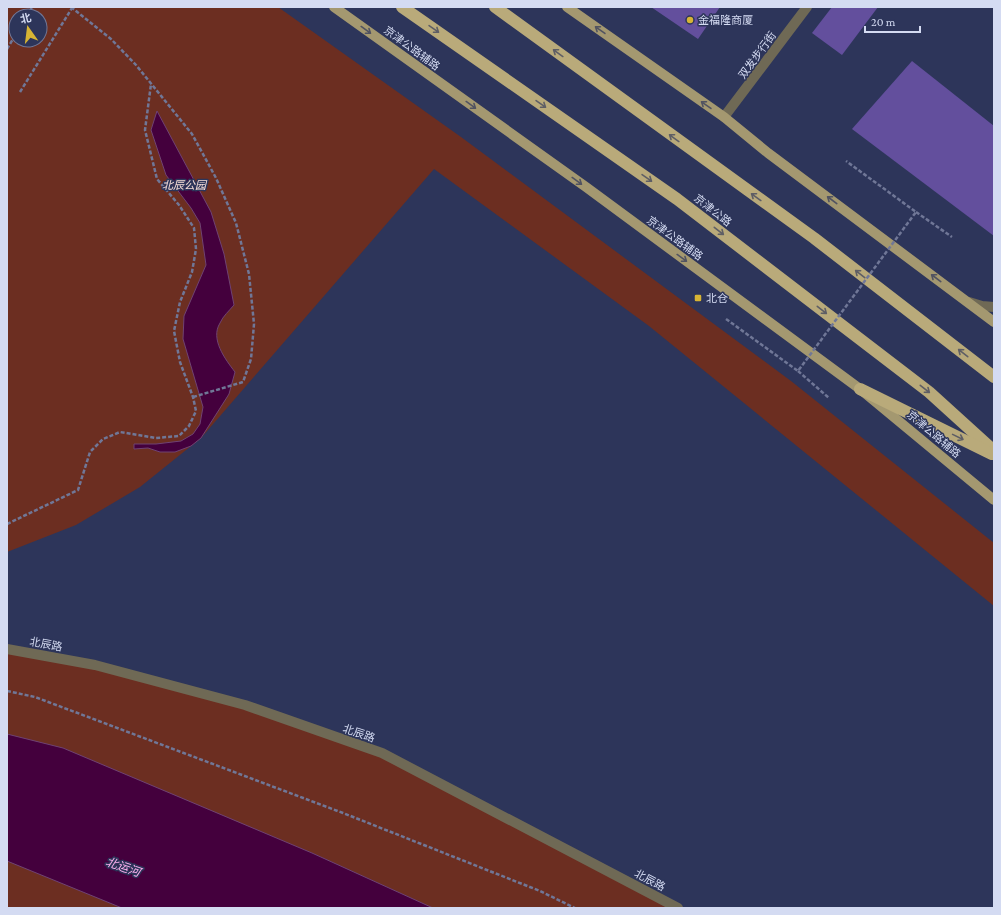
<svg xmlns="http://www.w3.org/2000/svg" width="1001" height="915" font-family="'Crimson Pro','Noto Sans SC',serif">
  <rect width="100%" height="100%" fill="#2d355a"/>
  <g fill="#6c2e21" fill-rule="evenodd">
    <path d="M7,7H278L461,137L791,381L994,543V606L649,326L434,169L201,438L140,487L76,525L7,552ZM16,16H40V40H16Z"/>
    <path d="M7,649L95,665L245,705L382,753L678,908H433L312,853L7,736Z"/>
    <path d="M7,861L13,862L122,908H7Z"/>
  </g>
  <g fill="#44003d" stroke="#6f4273">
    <path d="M157,111L211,212L224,254L234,305C229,311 223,316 220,323C210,339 225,359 235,372L229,394L201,438L191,446L175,452H160L148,448L134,449V444H156L181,441L193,434L200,424L203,407L183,339L184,316L206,265L200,223L191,208L166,175L151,130Z"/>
    <path d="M7,734L63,748L312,853L433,908H122L7,861Z"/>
  </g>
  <g fill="#634f9d">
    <path d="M651,7H720L698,39Z"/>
    <path d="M832,7H878L842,55L812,33Z"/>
    <path d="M912,61L994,126V236L852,129Z"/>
  </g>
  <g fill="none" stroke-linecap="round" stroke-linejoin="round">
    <g stroke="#707797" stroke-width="2.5" stroke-dasharray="4 2" stroke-linecap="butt">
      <path d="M71,7L111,39L136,65L192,134L216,178L236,223L249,274L254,324L251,359L243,382L193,397"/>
      <path d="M27,16L32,7"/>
      <path d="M7,49L16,34"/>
      <path d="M20,92L72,8"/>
      <path d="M916,212L952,237"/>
      <path d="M798,371L829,398"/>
      <path d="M7,524L78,490L90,452L103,439L120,432L156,438L179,436L189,426L196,411L193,397L180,362L174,331L180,302L192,272L196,249L194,228L179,205L157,179L145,130L151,84"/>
      <path d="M7,691L35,697L343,813L540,891L575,908"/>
    </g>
    <g stroke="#6f6955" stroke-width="10">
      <path d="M724,117L807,7"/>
      <path d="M969,302L982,306L994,307"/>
      <path d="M7,649L95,665L245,705L382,753L678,908"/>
    </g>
    <g stroke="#a49870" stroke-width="10">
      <path d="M334,7L586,187L860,389L994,500"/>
      <path d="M567,7L724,117L768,153L994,322"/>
    </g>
    <g stroke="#b9aa7a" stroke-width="12">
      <path d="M402,7L677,199L929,392L994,451"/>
      <path d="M495,7L814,238L994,377"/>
      <path d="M860,389L992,454"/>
    </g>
    <path stroke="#707797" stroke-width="2.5" stroke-dasharray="4 2" stroke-linecap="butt" d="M726,319L798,371L916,212L846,161"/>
  </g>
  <defs><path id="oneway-shaft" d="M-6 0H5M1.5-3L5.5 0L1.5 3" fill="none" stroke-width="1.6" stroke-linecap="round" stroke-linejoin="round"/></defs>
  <g stroke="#5e5e65">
    <use href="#oneway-shaft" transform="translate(434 29) rotate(35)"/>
    <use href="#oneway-shaft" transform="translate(558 53) rotate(-144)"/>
    <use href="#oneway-shaft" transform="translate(541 104) rotate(35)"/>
    <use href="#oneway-shaft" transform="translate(674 138) rotate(-144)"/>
    <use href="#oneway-shaft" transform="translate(647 178) rotate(35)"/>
    <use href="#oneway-shaft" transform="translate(756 197) rotate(-144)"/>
    <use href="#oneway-shaft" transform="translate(719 231) rotate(38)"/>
    <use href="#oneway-shaft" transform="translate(860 274) rotate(-142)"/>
    <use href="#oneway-shaft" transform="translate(822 310) rotate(38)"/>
    <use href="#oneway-shaft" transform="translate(963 353) rotate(-142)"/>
    <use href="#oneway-shaft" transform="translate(925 389) rotate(38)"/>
    <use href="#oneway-shaft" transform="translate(958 437) rotate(26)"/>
  </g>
  <g stroke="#515361">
    <use href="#oneway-shaft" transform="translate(366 30) rotate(36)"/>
    <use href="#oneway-shaft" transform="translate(600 30) rotate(-145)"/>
    <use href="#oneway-shaft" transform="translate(471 105) rotate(36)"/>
    <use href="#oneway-shaft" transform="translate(706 105) rotate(-145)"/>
    <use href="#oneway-shaft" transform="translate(577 181) rotate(36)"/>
    <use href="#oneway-shaft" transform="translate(832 200) rotate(-143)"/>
    <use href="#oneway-shaft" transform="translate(682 258) rotate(36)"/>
    <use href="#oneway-shaft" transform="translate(936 278) rotate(-143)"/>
  </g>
  <g fill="#d7b434" stroke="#2d355a" stroke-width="1.5">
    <circle cx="690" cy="20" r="4"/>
    <rect x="694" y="294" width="8" height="8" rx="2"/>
  </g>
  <g text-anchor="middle" stroke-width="3" stroke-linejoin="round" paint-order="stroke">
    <g font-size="11" fill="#d4dbf2" stroke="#2d355a" text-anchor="start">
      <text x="698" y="24">金福隆商厦</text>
      <text x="706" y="302">北仓</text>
    </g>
    <g font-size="11" fill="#d4dbf2" stroke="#2d355a">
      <text transform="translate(412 48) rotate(36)" y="4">京津公路辅路</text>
      <text transform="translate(757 55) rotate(-54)" y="4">双发步行街</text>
      <text transform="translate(713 210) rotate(38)" y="4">京津公路</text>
      <text transform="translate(675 238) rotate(36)" y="4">京津公路辅路</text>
      <text transform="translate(934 434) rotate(40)" y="4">京津公路辅路</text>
      <text transform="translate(46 644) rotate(10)" y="4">北辰路</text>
      <text transform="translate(359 733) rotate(19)" y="4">北辰路</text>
      <text transform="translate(650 880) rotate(28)" y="4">北辰路</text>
    </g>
    <g font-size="11" font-style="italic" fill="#f7ddd7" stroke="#2d355a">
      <text x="184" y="189">北辰公园</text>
    </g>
    <g font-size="12" font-style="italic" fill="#fdafef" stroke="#2d355a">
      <text transform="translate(123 867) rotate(19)" y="4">北运河</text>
    </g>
  </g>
  <rect width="1001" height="915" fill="none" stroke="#d4dbf2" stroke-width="16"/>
  <g transform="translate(28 28) rotate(346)"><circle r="19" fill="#2d355a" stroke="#707797"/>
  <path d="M0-3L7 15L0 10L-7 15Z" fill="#d7b434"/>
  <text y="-6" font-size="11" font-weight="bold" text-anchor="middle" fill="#d4dbf2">北</text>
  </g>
  <path d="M865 26v6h55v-6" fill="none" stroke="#d4dbf2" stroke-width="2"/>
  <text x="871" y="26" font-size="12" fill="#d4dbf2" stroke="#2d355a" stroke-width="3" paint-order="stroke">20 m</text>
</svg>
